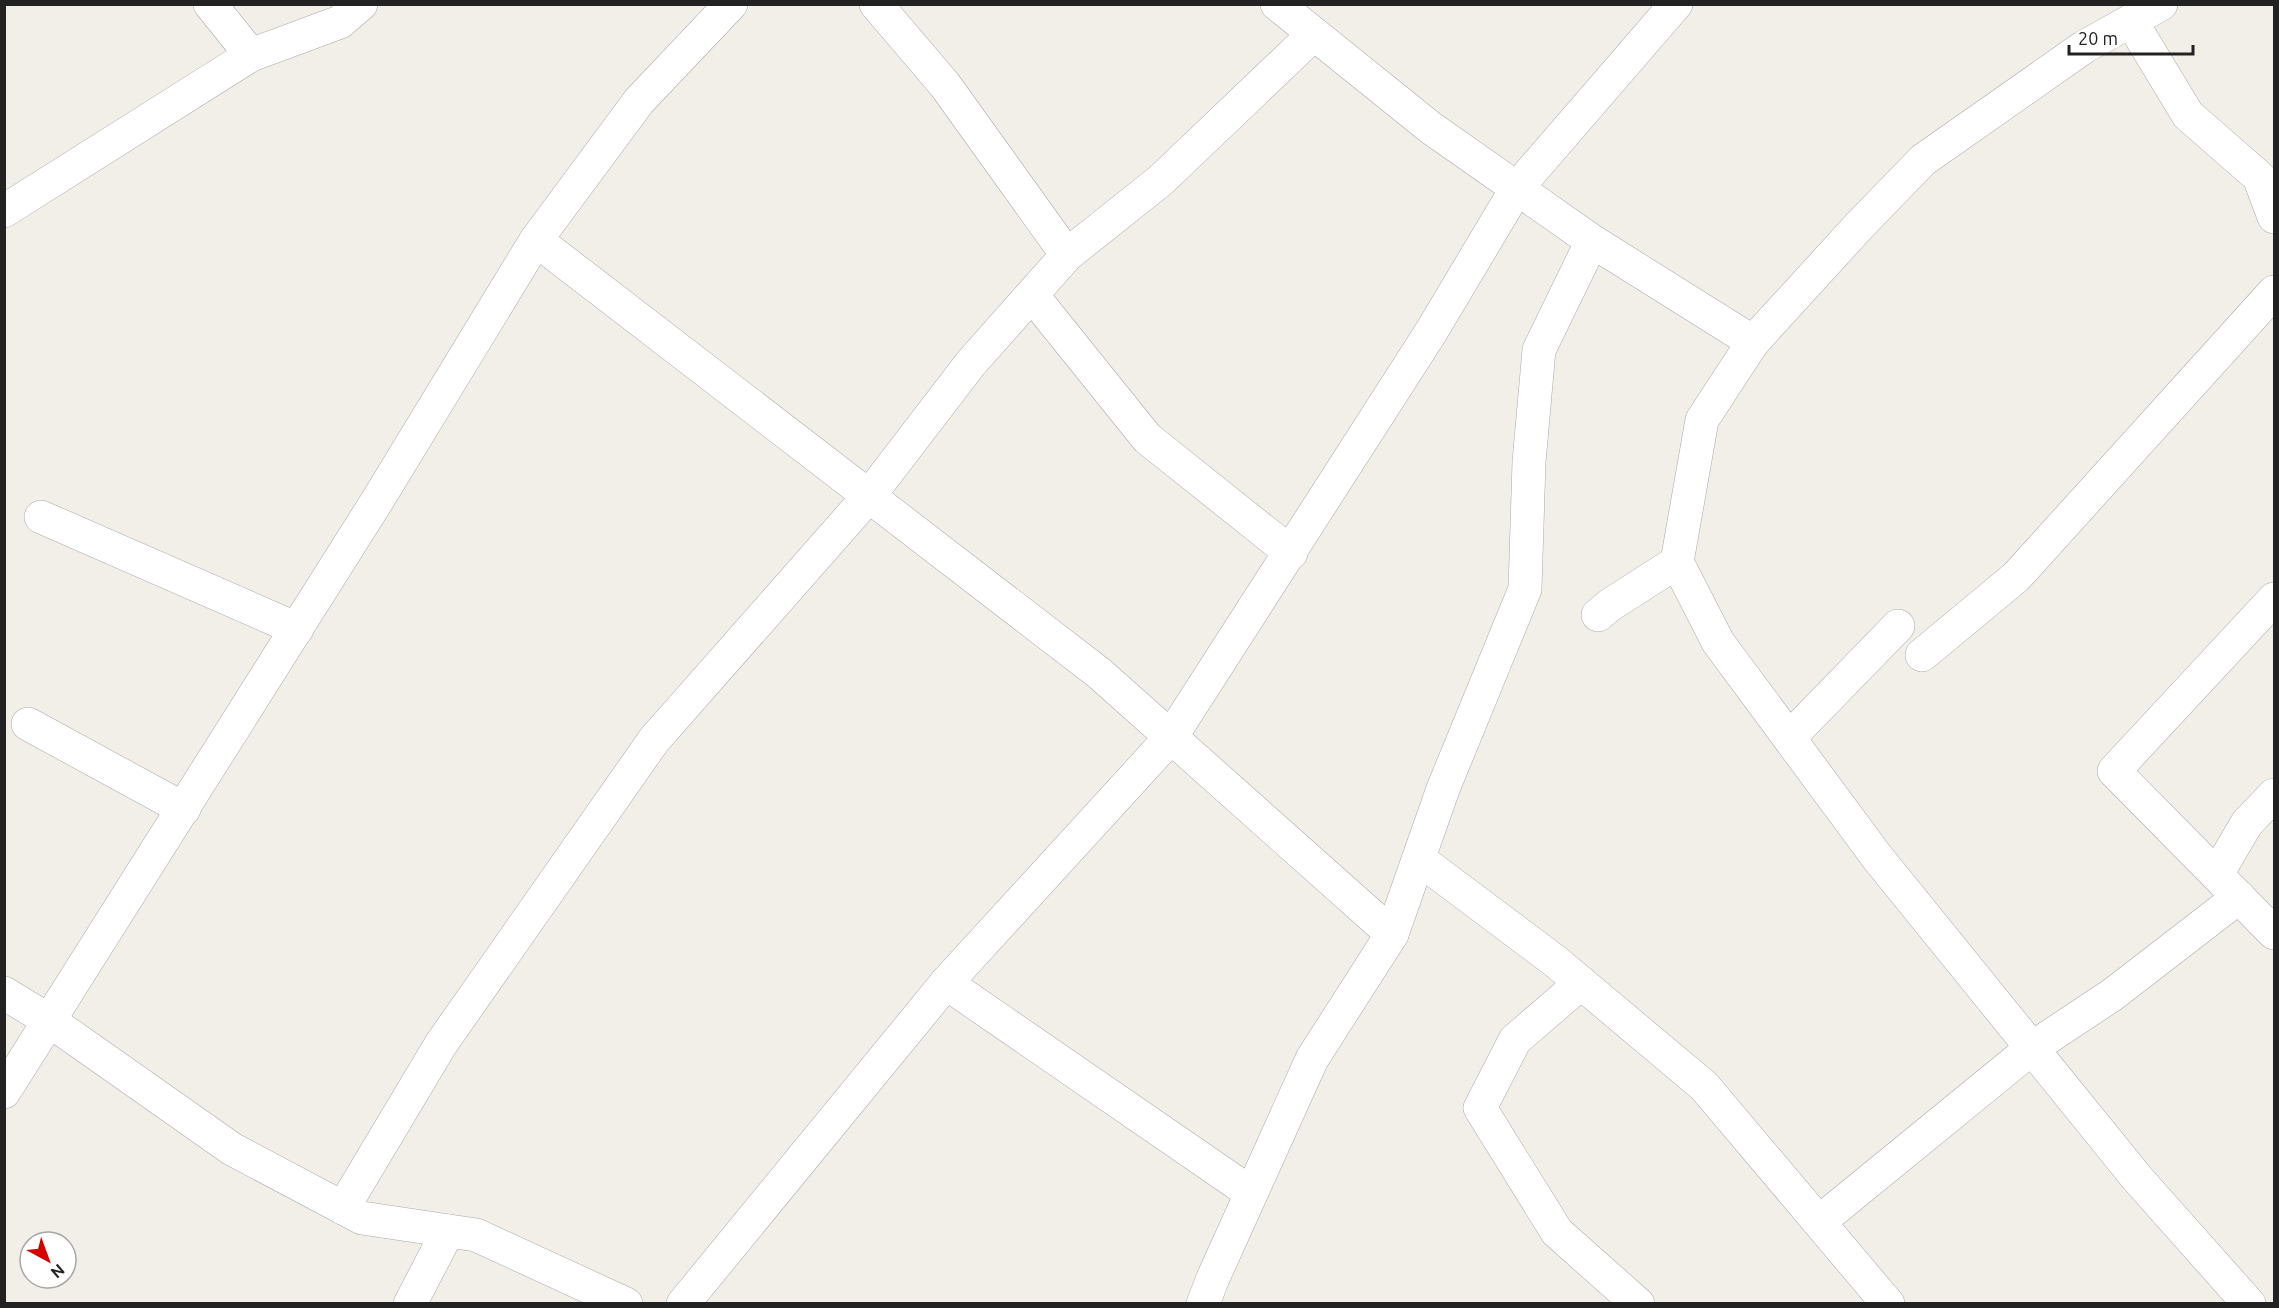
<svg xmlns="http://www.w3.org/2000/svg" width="2279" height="1308" font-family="Ubuntu,sans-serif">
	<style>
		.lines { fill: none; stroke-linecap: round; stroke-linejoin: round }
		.minor-casing { stroke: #a9a9a9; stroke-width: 34 }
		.minor { stroke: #fff; stroke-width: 33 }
	</style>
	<rect width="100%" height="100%" fill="#f2efe9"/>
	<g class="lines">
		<!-- minor casing -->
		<g class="minor-casing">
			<g id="minor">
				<path d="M210 4 251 55"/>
				<path d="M876 4 945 85 1067 255"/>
				<path d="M1277 4 1431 128 1592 241 1753 342"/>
				<path d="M2161 4 2084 47 1923 160 1859 226 1753 342 1702 420 1677 562 1718 642 1877 857 2137 1178 2249 1304"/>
				<path d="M2131 21 2188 115 2259 177 2274 217"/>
				<path d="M4 211 251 55 340 22 361 4"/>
				<path d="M536 240 1099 673 1392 934"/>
				<path d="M1032 295 1147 438 1291 553"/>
				<path d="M41 517 297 629"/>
				<path d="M2274 599 2114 771 2274 933"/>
				<path d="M1598 615 1610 605 1677 562"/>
				<path d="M1922 655 2016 577 2274 292"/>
				<path d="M28 724 184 809"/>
				<path d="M1789 738 1898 626"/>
				<path d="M1419 859 1555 961 1704 1086 1888 1304"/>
				<path d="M2217 874 2247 823 2274 795"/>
				<path d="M946 983 1171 737 1431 332 1517 188 1676 4"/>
				<path d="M1581 983 1515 1040 1480 1108 1557 1232 1638 1304"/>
				<path d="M4 993 50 1021 232 1149 362 1218 476 1235 626 1304"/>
				<path d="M4 1092 377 501 536 240 639 101 731 4"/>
				<path d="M343 1208 441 1044 654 740 869 496 971 363 1067 255 1161 180 1314 34"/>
				<path d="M1819 1222 2032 1048 2112 995 2239 897"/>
				<path d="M410 1304 448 1231"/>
				<path d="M683 1304 946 983 1251 1193"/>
				<path d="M1203 1304 1213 1278 1312 1059 1392 934 1443 789 1525 589 1529 462 1539 350 1592 241"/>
			</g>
		</g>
		<!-- minor -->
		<use href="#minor" class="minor"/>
	</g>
	<!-- border -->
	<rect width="2279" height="1308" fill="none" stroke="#222222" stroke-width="12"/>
	<!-- north arrow -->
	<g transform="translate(48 1260) rotate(139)"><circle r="28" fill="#ffffff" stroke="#a7a7a7" stroke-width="1.5"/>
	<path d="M0-4.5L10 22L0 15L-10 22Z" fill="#d40000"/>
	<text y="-9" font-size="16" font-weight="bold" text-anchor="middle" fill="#222222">N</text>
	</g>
	<!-- scale -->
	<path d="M2069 45v9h124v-9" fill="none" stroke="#222222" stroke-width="3"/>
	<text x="2078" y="45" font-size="18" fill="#222222" stroke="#ffffff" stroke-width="4.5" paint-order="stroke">20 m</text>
</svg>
